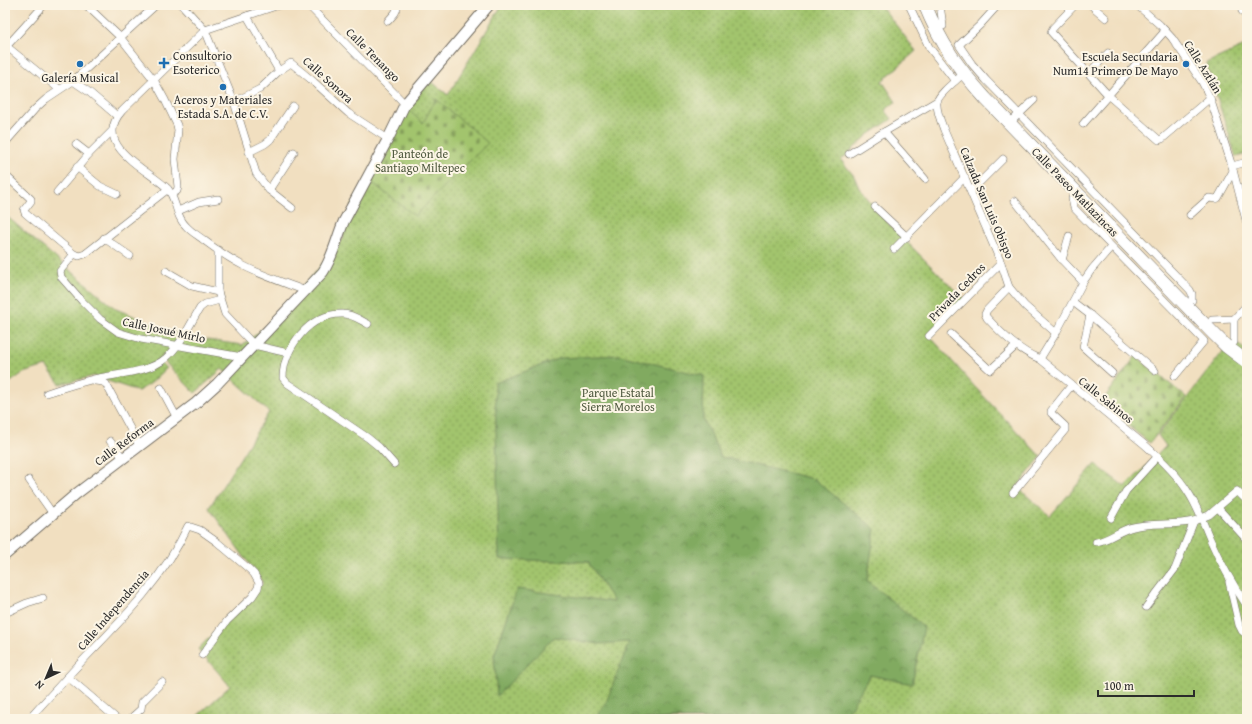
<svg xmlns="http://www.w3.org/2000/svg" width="1252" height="724" font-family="'Gentium Book Plus',serif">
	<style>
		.grass { fill: url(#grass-dots); stroke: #66784c }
		.forest { fill: url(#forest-crowns); stroke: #566a46 }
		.cemetery { fill: url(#cemetery-stones); stroke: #66784c }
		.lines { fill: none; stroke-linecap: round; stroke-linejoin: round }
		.street-casing { stroke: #706a5f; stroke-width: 8 }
		.secondary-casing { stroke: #706a5f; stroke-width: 12 }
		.highway-casing { stroke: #706a5f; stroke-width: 14 }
		.street { stroke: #fff; stroke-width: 7 }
		.secondary { stroke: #fff; stroke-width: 10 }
		.highway { stroke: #fff; stroke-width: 13 }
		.poi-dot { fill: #1f6fb2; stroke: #fcf5e5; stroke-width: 1.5 }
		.labels { text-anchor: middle; stroke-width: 4; stroke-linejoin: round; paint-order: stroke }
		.street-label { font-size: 12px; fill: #2b2b2b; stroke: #fcf5e5 }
		.poi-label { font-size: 12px; fill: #2b2b2b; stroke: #fcf5e5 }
		.park-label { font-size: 12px; fill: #4f593f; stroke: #fcf5e5 }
	</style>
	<defs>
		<pattern id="grass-dots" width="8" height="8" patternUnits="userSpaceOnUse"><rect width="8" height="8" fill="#a2c46d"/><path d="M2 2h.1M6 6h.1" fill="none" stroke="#849f5a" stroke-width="1.8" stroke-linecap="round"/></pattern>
		<pattern id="forest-crowns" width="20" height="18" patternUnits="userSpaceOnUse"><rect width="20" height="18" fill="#81aa60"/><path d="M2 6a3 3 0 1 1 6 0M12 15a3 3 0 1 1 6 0" fill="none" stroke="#6a8b4f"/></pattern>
		<pattern id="cemetery-stones" width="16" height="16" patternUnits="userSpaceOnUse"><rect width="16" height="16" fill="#a2c46d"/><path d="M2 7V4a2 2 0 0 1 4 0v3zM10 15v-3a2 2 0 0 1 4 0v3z" fill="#849f5a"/></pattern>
	</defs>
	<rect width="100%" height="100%" fill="#fcf5e5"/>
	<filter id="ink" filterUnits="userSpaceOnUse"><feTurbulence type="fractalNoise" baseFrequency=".025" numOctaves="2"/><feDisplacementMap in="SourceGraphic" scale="8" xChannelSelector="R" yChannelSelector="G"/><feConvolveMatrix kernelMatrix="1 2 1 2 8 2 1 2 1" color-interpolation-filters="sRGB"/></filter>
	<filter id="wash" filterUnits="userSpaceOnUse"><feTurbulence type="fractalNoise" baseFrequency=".012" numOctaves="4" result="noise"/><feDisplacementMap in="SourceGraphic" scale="16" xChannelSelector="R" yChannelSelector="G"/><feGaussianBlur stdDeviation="0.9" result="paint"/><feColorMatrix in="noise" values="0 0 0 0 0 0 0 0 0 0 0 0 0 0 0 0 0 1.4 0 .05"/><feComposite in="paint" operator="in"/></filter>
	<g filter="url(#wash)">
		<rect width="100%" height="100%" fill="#f1dfc0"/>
		<!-- grass -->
		<g class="grass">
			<path d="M502 5H885L882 7 916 51 882 81 896 102 885 110 892 119 868 135 841 160 854 176 859 188 889 224 965 300 929 335 974 386 1041 457 1017 487 1050 516 1095 464 1125 487 1166 446 1158 435 1232 340 1247 351V719H194L230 686 198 649 263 583 209 508 269 412 222 369 195 393 162 359 157 361 167 368 150 384 138 391 99 378 94 376 60 384 46 366 23 373 5 386V215L116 309 186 337 242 345 267 326 314 274 344 238 341 226 399 121 428 79 448 95Z"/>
			<path d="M1247 45V154L1236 157 1206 63Z"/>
		</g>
		<!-- forest -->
		<path class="forest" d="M619 355 704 376 703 419 721 457 814 479 875 529 867 581 924 627 912 684 870 675 844 719H682L681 717 660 719H596L606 703 629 642 599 644 554 637 497 696 494 656 517 589 614 602 588 562 499 559 495 383 560 358Z"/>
		<!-- cemetery -->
		<g class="cemetery">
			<path d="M436 99 488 143 415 216 370 181 406 108 423 123Z"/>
			<path d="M1136 356 1186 397 1150 443 1100 404Z"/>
		</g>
	</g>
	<g filter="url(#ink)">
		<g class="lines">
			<!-- street casing -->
			<g class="street-casing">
				<g id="street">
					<path d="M86 5 120 37 154 80 165 100 177 125 178 130 175 159 178 187 177 191 172 194"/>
					<path d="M182 5 205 30 234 102 256 173 269 190 292 208"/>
					<path d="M279 5 205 30 122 111C91 145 147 169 167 188 177 199 175 216 186 226 191 232 199 236 205 241 217 250 230 259 244 266 263 276 285 283 306 291"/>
					<path d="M308 5 405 104"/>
					<path d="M909 5 929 47 955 81"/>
					<path d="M940 5 943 26"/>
					<path d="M998 5 980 25 959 45 972 64 986 80 1190 290 1192 294V300"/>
					<path d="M1075 5 1053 28 1051 32 1109 96 1159 140 1162 139 1210 98"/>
					<path d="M1091 5 1106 18"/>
					<path d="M1137 5 1160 25 1172 38 1202 82 1210 98 1232 166 1247 224"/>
					<path d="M1247 7 1242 11 1247 17"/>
					<path d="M247 16 279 71"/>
					<path d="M388 21 395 13 397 9 395 5"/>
					<path d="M5 45 59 89"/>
					<path d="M5 48 44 5"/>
					<path d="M1089 73 1108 53"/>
					<path d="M963 74C957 80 939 93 937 102 936 110 941 122 944 130L1001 263 1009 287 1025 306 1056 333"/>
					<path d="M73 81 89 92 117 116"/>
					<path d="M234 102 260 89 279 71 291 63 314 82 348 113 388 139"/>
					<path d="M1015 118 1034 100"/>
					<path d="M1083 124 1165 31"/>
					<path d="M884 132 925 179"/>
					<path d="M5 143 35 109 46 99 73 81 156 5"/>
					<path d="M76 144 89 154"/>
					<path d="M249 152 265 144 270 140 293 106"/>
					<path d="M849 154 884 132 937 101"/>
					<path d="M1232 166 1247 162"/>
					<path d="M77 167 100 186 117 194"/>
					<path d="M5 175 31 199V201L24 210 25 213 74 254"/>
					<path d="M168 189 85 254 79 256 74 254 60 271 61 277 82 301 100 319 118 332 141 339 242 357"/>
					<path d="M269 190 294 152"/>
					<path d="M971 191 1003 159"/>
					<path d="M1074 191 1072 199 1074 208 1204 341 1175 376"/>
					<path d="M57 192 89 154 112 131"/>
					<path d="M1015 201 1062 260 1083 282"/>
					<path d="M875 207 907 237"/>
					<path d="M178 211 199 202 218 199"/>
					<path d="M1190 215 1209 198 1216 199 1218 198 1233 171"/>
					<path d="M104 238 130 256"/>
					<path d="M894 249 965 177"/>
					<path d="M218 250V292L225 314 254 345 288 353"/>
					<path d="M1062 260 1069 236"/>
					<path d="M166 271 192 286 218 292"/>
					<path d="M1009 287 987 310 985 314 987 318C1002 334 1019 351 1040 359L1145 445C1161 459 1177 474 1188 492 1198 507 1203 523 1210 539 1220 562 1233 585 1247 606"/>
					<path d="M1073 302 1090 315 1155 371"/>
					<path d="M1090 315 1083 347 1112 373"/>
					<path d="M1234 319V342"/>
					<path d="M1212 320 1234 319 1247 305"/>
					<path d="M368 324C360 320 352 314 343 314 310 313 283 348 283 378L287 383 368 438 379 447 394 464"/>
					<path d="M951 334 990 370 1016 346"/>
					<path d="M929 336 1001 263"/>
					<path d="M1040 359 1056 333 1083 282 1092 269 1111 247"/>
					<path d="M95 381 103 382 106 384 139 445"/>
					<path d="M161 388 177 418"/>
					<path d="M47 393C62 388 78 383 94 379 115 374 149 373 166 358 181 345 190 324 200 308L205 304 220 300"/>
					<path d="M110 441 123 458"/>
					<path d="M29 480 53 514"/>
					<path d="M1013 493 1065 430V426L1051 413V411L1071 386"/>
					<path d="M1218 508 1247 540"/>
					<path d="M1111 518 1126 491 1158 456"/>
					<path d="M1096 542C1110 540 1119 530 1133 527 1153 522 1174 526 1194 521"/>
					<path d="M1229 582 1239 625 1242 631 1247 635"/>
					<path d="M1146 607 1175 569 1194 521 1209 515 1237 491 1247 501"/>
					<path d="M5 613 27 603 43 598"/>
					<path d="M68 677 117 719"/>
					<path d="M29 719C48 698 67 677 87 656 125 617 165 576 188 526L200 530 217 542 249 569 254 574 259 583 258 588 252 597 227 621 202 655"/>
					<path d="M130 719 141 709 142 702 162 682"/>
				</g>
			</g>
			<!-- secondary casing -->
			<g class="secondary-casing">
				<path id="secondary" d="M5 555 76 494 196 403 217 384 323 272C333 257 337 237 344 221L388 139 405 104 489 5"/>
			</g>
			<!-- highway casing -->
			<g class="highway-casing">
				<path id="highway" d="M925 5C941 44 958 68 986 99L1212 332 1226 346 1247 362"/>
			</g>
			<!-- street -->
			<use href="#street" class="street"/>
			<!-- secondary -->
			<use href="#secondary" class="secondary"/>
			<!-- highway -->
			<use href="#highway" class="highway"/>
		</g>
	</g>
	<!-- markers -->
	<g class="poi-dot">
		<path d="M162 57h4v4h4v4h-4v4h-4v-4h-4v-4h4z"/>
		<circle cx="80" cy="64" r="4"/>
		<circle cx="1186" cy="64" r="4"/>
		<circle cx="223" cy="87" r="4"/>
	</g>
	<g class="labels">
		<!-- street labels -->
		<g class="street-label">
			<text transform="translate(373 55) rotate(45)" y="4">Calle Tenango</text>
			<text transform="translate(1203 67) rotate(58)" y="4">Calle Aztlán</text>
			<text transform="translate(328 80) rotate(42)" y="4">Calle Sonora</text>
			<text transform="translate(1075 192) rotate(46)" y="4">Calle Paseo Matlazincas</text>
			<text transform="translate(987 203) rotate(67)" y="4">Calzada San Luis Obispo</text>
			<text transform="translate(957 292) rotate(-46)" y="4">Privada Cedros</text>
			<text transform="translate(164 330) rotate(12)" y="4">Calle Josué Mirlo</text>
			<text transform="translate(1106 400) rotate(39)" y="4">Calle Sabinos</text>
			<text transform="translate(124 442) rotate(-37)" y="4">Calle Reforma</text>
			<text transform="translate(113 610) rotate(-49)" y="4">Calle Independencia</text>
		</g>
		<!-- poi labels -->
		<g class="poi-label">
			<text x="173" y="60" text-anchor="start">Consultorio<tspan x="173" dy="14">Esoterico</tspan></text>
			<text x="1178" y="61" text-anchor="end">Escuela Secundaria<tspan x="1178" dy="14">Num14 Primero De Mayo</tspan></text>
			<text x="80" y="82">Galería Musical</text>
			<text x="223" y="104">Aceros y Materiales<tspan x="223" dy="14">Estada S.A. de C.V.</tspan></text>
		</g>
		<!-- park labels -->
		<g class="park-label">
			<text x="420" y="158">Panteón de<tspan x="420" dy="14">Santiago Miltepec</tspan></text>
			<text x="618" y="397">Parque Estatal<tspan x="618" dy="14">Sierra Morelos</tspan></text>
		</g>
	</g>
	<!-- margin -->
	<rect width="1252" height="724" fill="none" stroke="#fcf5e5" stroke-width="20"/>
	<!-- north arrow -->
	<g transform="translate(46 678) rotate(224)" stroke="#fcf5e5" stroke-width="3" paint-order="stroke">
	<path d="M0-3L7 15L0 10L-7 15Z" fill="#2b2b2b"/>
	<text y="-6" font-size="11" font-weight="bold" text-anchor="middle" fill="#2b2b2b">N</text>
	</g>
	<!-- scale -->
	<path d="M1098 690v6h96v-6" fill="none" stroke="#2b2b2b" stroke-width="2"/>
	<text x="1104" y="690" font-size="12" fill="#2b2b2b" stroke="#fcf5e5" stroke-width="3" paint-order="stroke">100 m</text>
</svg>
